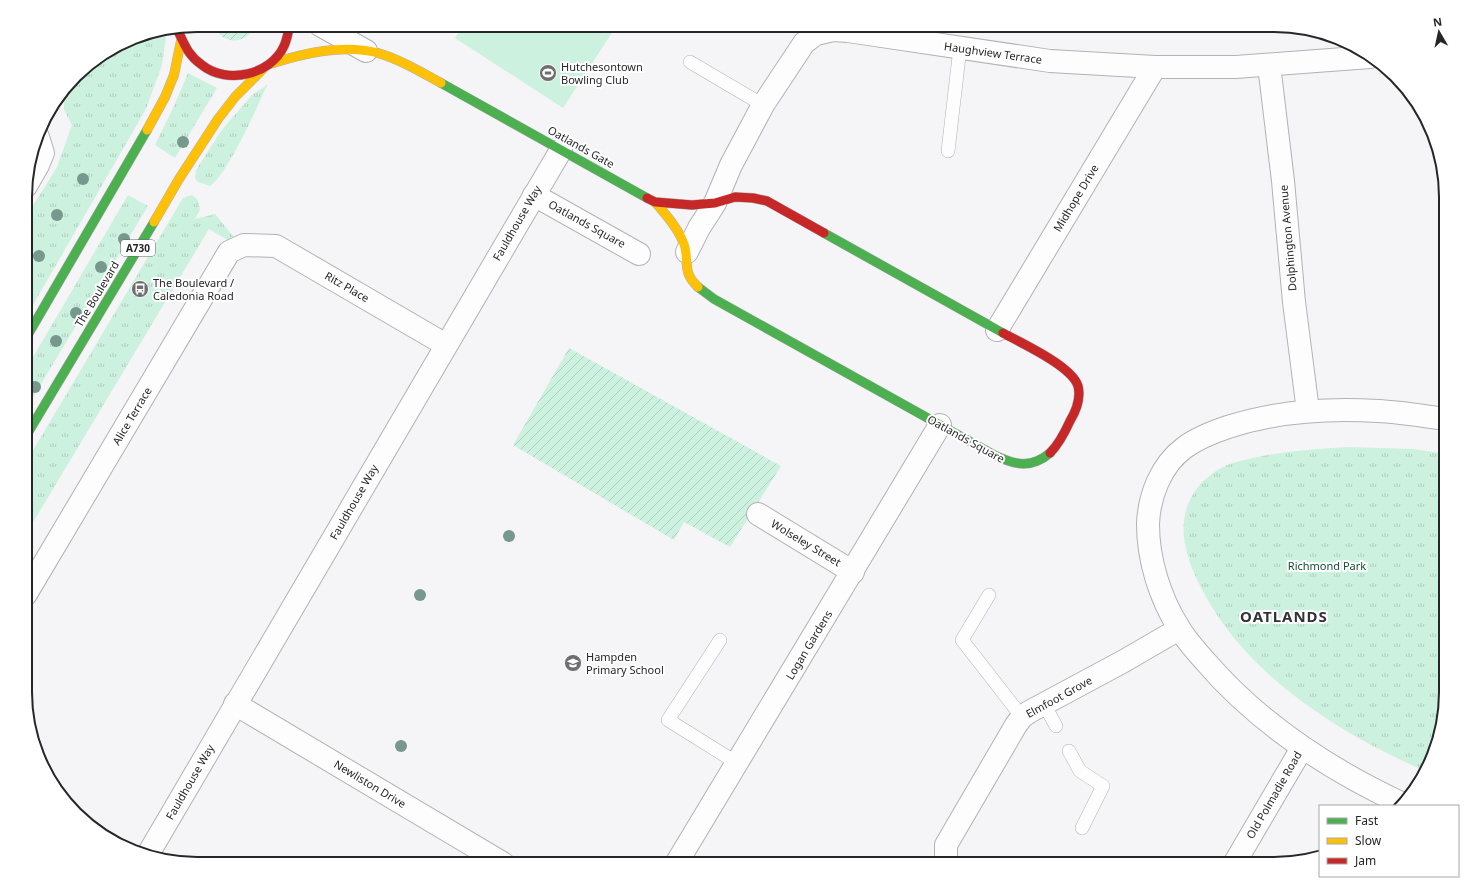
<svg xmlns="http://www.w3.org/2000/svg" width="1471" height="889" font-family="'Noto Sans',sans-serif">
	<style>
		.grass { fill: url(#grass-tufts) }
		.garden { fill: url(#garden-furrows) }
		.pitch { fill: #cdf1df }
		.lines { fill: none; stroke-linecap: round; stroke-linejoin: round }
		.lane-casing { stroke: #b2b1b4; stroke-width: 14 }
		.street-casing { stroke: #b2b1b4; stroke-width: 24 }
		.fast-casing { stroke: #b2b1b4; stroke-width: 10 }
		.slow-casing { stroke: #b2b1b4; stroke-width: 10 }
		.jam-casing { stroke: #b2b1b4; stroke-width: 10 }
		.lane { stroke: #fefdfe; stroke-width: 13 }
		.street { stroke: #fefdfe; stroke-width: 22 }
		.fast { stroke: #4caf50; stroke-width: 9 }
		.slow { stroke: #ffc107; stroke-width: 9 }
		.jam { stroke: #c62828; stroke-width: 9 }
		.tree { fill: #77988c }
		.labels { text-anchor: middle; stroke-width: 4; stroke-linejoin: round; paint-order: stroke }
		.shield { fill: #fff; stroke: #676768; stroke-width: 1 }
		.shield-label { font-size: 10px; font-weight: bold; fill: #262628 }
		.street-label { font-size: 11px; fill: #262628; stroke: #fff }
		.poi-label { font-size: 11px; fill: #262628; stroke: #fff; text-anchor: start }
		.park-label { font-size: 11px; fill: #104d34; stroke: #fff }
		.district-label { font-size: 15px; font-weight: bold; letter-spacing: 1px; fill: #333336; stroke: #fff }
		.rim { fill: none; stroke: #262628; stroke-width: 2 }
	</style>
	<defs>
		<pattern id="grass-tufts" width="24" height="20" patternUnits="userSpaceOnUse"><rect width="24" height="20" fill="#cdf1df"/><path d="M3 7l-1-3M5 7V3M7 7l1-3M15 17l-1-3M17 17v-4M19 17l1-3" fill="none" stroke="#b0cebf"/></pattern>
		<pattern id="garden-furrows" width="10" height="10" patternUnits="userSpaceOnUse"><rect width="10" height="10" fill="#cdf1df"/><path d="M-1 1l2-2M0 10L10 0M9 11l2-2" fill="none" stroke="#b0cebf"/></pattern>
	</defs>
	<rect width="100%" height="100%" fill="#f5f4f7"/>
	<!-- grass -->
	<g class="grass">
		<path d="M165 31 166 37 162 65 146 109 26 317V217L57 167 72 125 64 110V99L68 88 83 68 131 38Z"/>
		<path d="M188 73 217 88 175 158 155 145 174 106Z"/>
		<path d="M267 85C258 106 227 175 210 186L198 182 195 178 196 170 221 131 252 95Z"/>
		<path d="M128 195 148 206 26 409V369Z"/>
		<path d="M192 195 198 200 200 210 195 219 215 214 233 236 229 241 209 229 26 534V462L183 198Z"/>
		<path d="M1348 447 1413 449 1446 454V703L1425 771C1341 734 1250 678 1205 595 1195 577 1187 559 1184 538 1181 506 1195 482 1223 467 1231 463 1240 461 1249 459 1282 451 1315 449 1348 447Z"/>
	</g>
	<!-- garden -->
	<g class="garden">
		<path d="M214 25H256C247 44 223 47 214 25Z"/>
		<path d="M569 348 781 466 730 547 684 522 674 540 513 445Z"/>
	</g>
	<!-- pitch -->
	<path class="pitch" d="M464 25H617L563 108 455 38Z"/>
	<g class="lines">
		<!-- lane casing -->
		<g class="lane-casing">
			<g id="lane">
				<path d="M690 62 763 105"/>
				<path d="M948 151 960 48"/>
				<path d="M989 595 962 640 1022 717"/>
				<path d="M720 640 668 720 737 763"/>
				<path d="M1044 704 1056 726"/>
				<path d="M1069 751 1080 771 1103 786 1082 828"/>
			</g>
		</g>
		<!-- street casing -->
		<g class="street-casing">
			<g id="street">
				<path d="M320 25 366 51"/>
				<path d="M1269 65 1283 181 1294 302 1308 411"/>
				<path d="M26 186 38 165 43 153 38 137"/>
				<path d="M534 195 639 254"/>
				<path d="M687 252 699 228 715 203 731 165 763 105 804 43 816 34 833 30 848 31 1050 61 1155 67H1236L1370 57"/>
				<path d="M997 330 1155 67"/>
				<path d="M758 514 853 572"/>
				<path d="M26 594 229 252 244 245 276 246 446 345"/>
				<path d="M235 704 504 864"/>
				<path d="M1403 804C1328 769 1259 724 1205 661 1196 651 1186 640 1179 628 1160 598 1148 560 1148 524 1149 496 1161 465 1184 448 1197 438 1213 432 1228 427 1277 411 1327 408 1378 411 1400 412 1423 416 1446 419"/>
				<path d="M147 856 561 150"/>
				<path d="M676 864 940 425"/>
				<path d="M946 864V845L1016 725 1022 717 1029 712 1124 661 1179 629"/>
				<path d="M1234 864 1302 748"/>
			</g>
		</g>
		<!-- fast casing -->
		<g class="fast-casing">
			<g id="fast">
				<path d="M441 83 647 198"/>
				<path d="M824 233 1003 333"/>
				<path d="M698 287 714 299 994 455C1015 465 1031 469 1050 453"/>
				<path d="M26 338 147 130"/>
				<path d="M26 436 154 222"/>
			</g>
		</g>
		<!-- slow casing -->
		<g class="slow-casing">
			<g id="slow">
				<path d="M270 64C304 53 343 44 378 53 401 60 421 72 441 83"/>
				<path d="M147 130 165 97 174 75 181 41"/>
				<path d="M655 202C666 215 678 228 684 244 690 262 681 271 698 287"/>
				<path d="M154 222 179 179 218 119 235 97 263 69"/>
			</g>
		</g>
		<!-- jam casing -->
		<g class="jam-casing">
			<g id="jam">
				<path d="M179 33C185 46 189 56 202 65 227 85 271 75 284 46 287 40 288 32 290 25"/>
				<path d="M647 198 655 202 692 205 715 203 735 197 753 198 767 201 824 233"/>
				<path d="M1003 333C1021 343 1072 366 1078 386 1081 398 1076 411 1070 421 1065 432 1058 445 1050 453"/>
			</g>
		</g>
		<!-- lane -->
		<use href="#lane" class="lane"/>
		<!-- street -->
		<use href="#street" class="street"/>
		<!-- fast -->
		<use href="#fast" class="fast"/>
		<!-- slow -->
		<use href="#slow" class="slow"/>
		<!-- jam -->
		<use href="#jam" class="jam"/>
	</g>
	<!-- trees -->
	<g class="tree">
		<circle cx="183" cy="142" r="6"/>
		<circle cx="83" cy="179" r="6"/>
		<circle cx="57" cy="215" r="6"/>
		<circle cx="124" cy="239" r="6"/>
		<circle cx="39" cy="256" r="6"/>
		<circle cx="101" cy="267" r="6"/>
		<circle cx="76" cy="313" r="6"/>
		<circle cx="56" cy="341" r="6"/>
		<circle cx="35" cy="387" r="6"/>
		<circle cx="509" cy="536" r="6"/>
		<circle cx="420" cy="595" r="6"/>
		<circle cx="401" cy="746" r="6"/>
	</g>
	<!-- icons -->
	<defs>
		<g id="stadium-disc" transform="scale(0.9)"><circle r="9.5" fill="#6e6e70" stroke="#fff"/><path d="M0-5a6.5 5 0 1 0 0 10a6.5 5 0 1 0 0-10ZM-3.5-1.8h7v3.6h-7Z" fill="#fff"/></g>
		<g id="bus-disc" transform="scale(0.9)"><circle r="9.5" fill="#6e6e70" stroke="#fff"/><path d="M-5-6H5V4H4V6H2V4H-2V6H-4V4H-5ZM-3.5-4V0h7V-4ZM-3.5 1.2v1.5H-2V1.2ZM2 1.2v1.5H3.5V1.2Z" fill="#fff"/></g>
		<g id="school-disc" transform="scale(0.9)"><circle r="9.5" fill="#6e6e70" stroke="#fff"/><path d="M0-5L7-2L0 1L-7-2ZM-4 1L0 2.5L4 1V4Q0 6-4 4Z" fill="#fff"/></g>
	</defs>
	<g fill-rule="evenodd">
		<use href="#stadium-disc" x="548" y="73"/>
		<use href="#bus-disc" x="140" y="289"/>
		<use href="#school-disc" x="573" y="663"/>
	</g>
	<g class="labels">
		<!-- shield labels -->
		<rect class="shield" x="121" y="240" width="34" height="16" rx="3"/>
		<g class="shield-label">
			<text x="138" y="252">A730</text>
		</g>
		<!-- street labels -->
		<g class="street-label">
			<text transform="translate(993 53) rotate(8)" y="4">Haughview Terrace</text>
			<text transform="translate(581 147) rotate(29)" y="4">Oatlands Gate</text>
			<text transform="translate(1076 198) rotate(-59)" y="4">Midhope Drive</text>
			<text transform="translate(517 223) rotate(-60)" y="4">Fauldhouse Way</text>
			<text transform="translate(587 224) rotate(29)" y="4">Oatlands Square</text>
			<text transform="translate(1288 238) rotate(-95)" y="4">Dolphington Avenue</text>
			<text transform="translate(347 287) rotate(30)" y="4">Ritz Place</text>
			<text transform="translate(97 294) rotate(-59)" y="4">The Boulevard</text>
			<text transform="translate(132 416) rotate(-59)" y="4">Alice Terrace</text>
			<text transform="translate(966 439) rotate(29)" y="4">Oatlands Square</text>
			<text transform="translate(354 502) rotate(-60)" y="4">Fauldhouse Way</text>
			<text transform="translate(806 543) rotate(31)" y="4">Wolseley Street</text>
			<text transform="translate(809 645) rotate(-59)" y="4">Logan Gardens</text>
			<text transform="translate(1059 697) rotate(-29)" y="4">Elmfoot Grove</text>
			<text transform="translate(190 782) rotate(-60)" y="4">Fauldhouse Way</text>
			<text transform="translate(370 784) rotate(31)" y="4">Newliston Drive</text>
			<text transform="translate(1274 795) rotate(-60)" y="4">Old Polmadie Road</text>
		</g>
		<!-- poi labels -->
		<g class="poi-label">
			<text x="561" y="71">Hutchesontown<tspan x="561" dy="13">Bowling Club</tspan></text>
			<text x="153" y="287">The Boulevard /<tspan x="153" dy="13">Caledonia Road</tspan></text>
			<text x="586" y="661">Hampden<tspan x="586" dy="13">Primary School</tspan></text>
		</g>
		<!-- park labels -->
		<g class="park-label">
			<text x="1327" y="570">Richmond Park</text>
		</g>
		<!-- district labels -->
		<g class="district-label">
			<text x="1284" y="622">OATLANDS</text>
		</g>
	</g>
	<!-- crop -->
	<path d="M0 0H1471V889H0ZM197 32H1274A165 165 0 0 1 1439 197V692A165 165 0 0 1 1274 857H197A165 165 0 0 1 32 692V197A165 165 0 0 1 197 32Z" fill="#fff" fill-rule="evenodd"/>
	<path class="rim" d="M197 32H1274A165 165 0 0 1 1439 197V692A165 165 0 0 1 1274 857H197A165 165 0 0 1 32 692V197A165 165 0 0 1 197 32Z"/>
	<!-- legend -->
	<rect x="1319" y="805" width="140" height="72" fill="#ffffff" stroke="#a8a8a9"/>
	<rect x="1327" y="818" width="20" height="6" fill="#4caf50" stroke="#a8a8a9"/>
	<text x="1355" y="825" font-size="12" fill="#262628">Fast</text>
	<rect x="1327" y="838" width="20" height="6" fill="#ffc107" stroke="#a8a8a9"/>
	<text x="1355" y="845" font-size="12" fill="#262628">Slow</text>
	<rect x="1327" y="858" width="20" height="6" fill="#c62828" stroke="#a8a8a9"/>
	<text x="1355" y="865" font-size="12" fill="#262628">Jam</text>
	<!-- north arrow -->
	<g transform="translate(1439 32) rotate(351)" stroke="#ffffff" stroke-width="3" paint-order="stroke">
	<path d="M0-3L7 15L0 10L-7 15Z" fill="#262628"/>
	<text y="-6" font-size="11" font-weight="bold" text-anchor="middle" fill="#262628">N</text>
	</g>
</svg>
